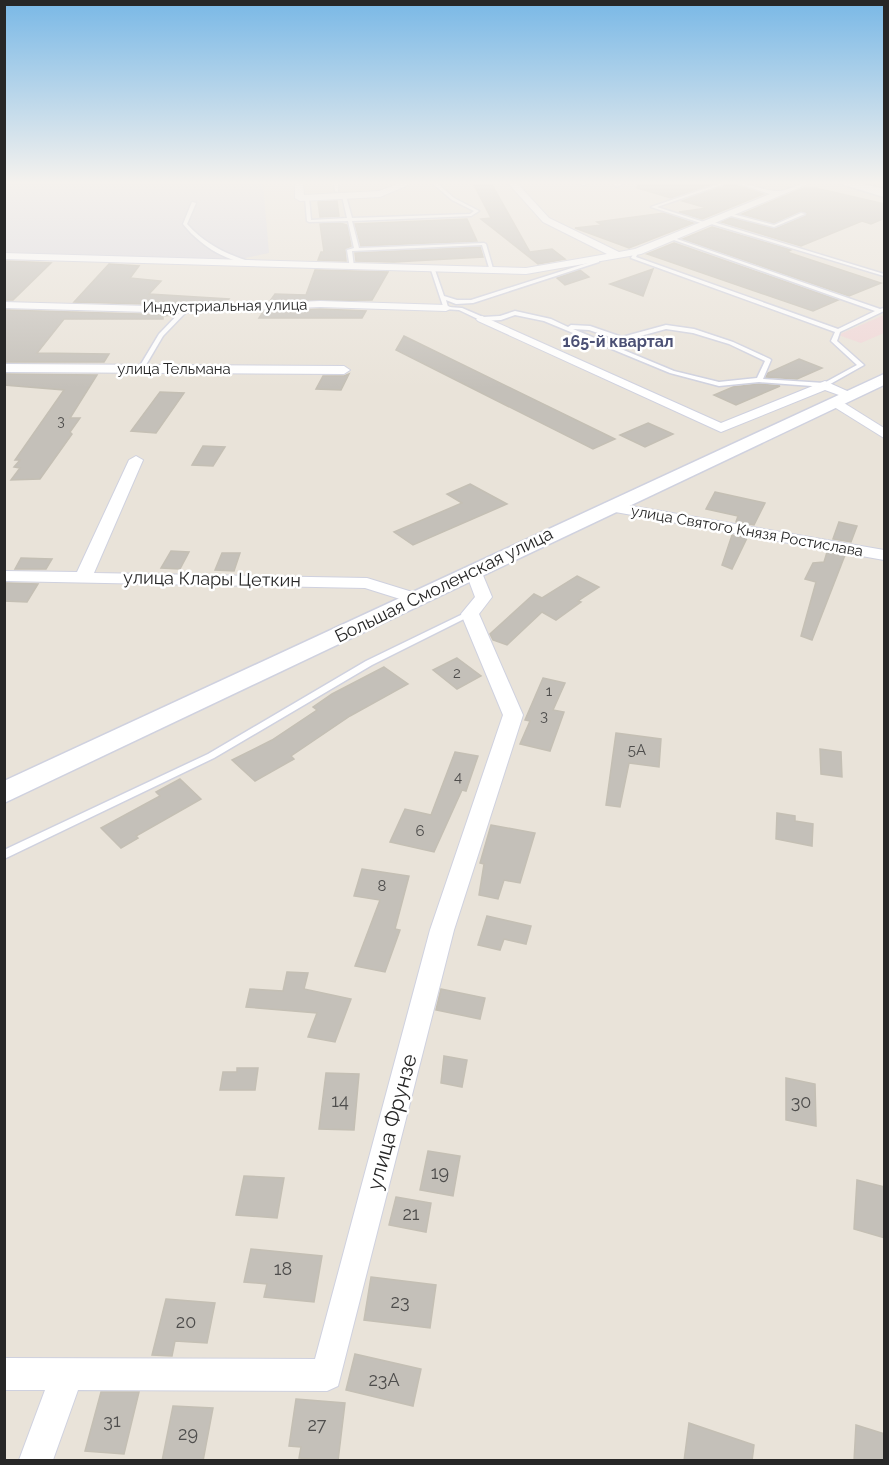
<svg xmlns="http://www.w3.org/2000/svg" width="889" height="1465" font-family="Raleway,sans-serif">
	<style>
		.industrial { fill: #dcdae1 }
		.medical { fill: #f0d7d7 }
		.building { fill: #c4c0b9; stroke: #c4bfb4; stroke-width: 1.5 }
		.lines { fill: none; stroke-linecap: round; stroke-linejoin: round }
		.lane-casing { stroke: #cfd1df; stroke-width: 3 }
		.street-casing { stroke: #cfd1df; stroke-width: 2 }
		.secondary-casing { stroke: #cfd1df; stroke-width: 3 }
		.lane { fill: #fff; fill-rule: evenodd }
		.street { fill: #fff; fill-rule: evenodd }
		.secondary { fill: #fff; fill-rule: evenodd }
		.labels { text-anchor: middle; stroke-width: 5; stroke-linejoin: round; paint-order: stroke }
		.far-number-label { font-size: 14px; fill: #4e4d4c }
		.far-street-label { font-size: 15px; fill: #272727; stroke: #fff }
		.number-label { font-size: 15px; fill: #4e4d4c }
		.far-neighbourhood-label { font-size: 16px; font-weight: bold; fill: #4b5074; stroke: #fff }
		.street-label { font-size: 18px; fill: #272727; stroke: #fff }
		.near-number-label { font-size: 18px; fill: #4e4d4c }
		.near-street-label { font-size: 21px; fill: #272727; stroke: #fff }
	</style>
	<rect width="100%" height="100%" fill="#e9e3d9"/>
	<!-- industrial -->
	<path class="industrial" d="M5 183H263L269 253 226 262 5 252Z"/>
	<!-- medical -->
	<path class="medical" d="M884 315V333L861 343 838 335Z"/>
	<!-- building -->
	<g class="building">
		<path d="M473 183H491L530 252 552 249 565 259 538 264 481 219 491 218Z"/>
		<path d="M638 183H714L671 198 637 188Z"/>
		<path d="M729 183 763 194 702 219 679 212 707 208 682 201Z"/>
		<path d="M804 188H816L885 204V218L871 224 862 221 801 246 722 222 731 218 775 229 806 216 807 213 800 211 774 223 742 214Z"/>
		<path d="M337 201 339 216 320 217 318 202Z"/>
		<path d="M664 213 693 223 629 248 575 228 602 225 597 222Z"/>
		<path d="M467 219 477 241 361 246 355 224Z"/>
		<path d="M340 223 347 225 351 246 345 249 346 261 318 260 321 252H324L320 224Z"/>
		<path d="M712 227 791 250 787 252 881 283 849 296 683 239Z"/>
		<path d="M674 243 838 300 813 311 647 254Z"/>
		<path d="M480 247 483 257 394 262 356 261 355 253Z"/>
		<path d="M4 261 51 263 13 300H4Z"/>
		<path d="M109 264 139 266 130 278 161 281 149 294 229 299 226 303 185 305 74 302Z"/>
		<path d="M653 269 643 296 610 284Z"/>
		<path d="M315 270 388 272 372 300 270 301 275 294 306 295Z"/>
		<path d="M580 270 589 277 565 285 557 278Z"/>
		<path d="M320 309 366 311 362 318H259L263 312Z"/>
		<path d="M4 310 174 315 163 316V319H64L37 353 109 354 104 362H4Z"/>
		<path d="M404 336 615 439 593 449 396 350Z"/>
		<path d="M799 359 822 368 797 379 766 377 768 373Z"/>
		<path d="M4 374 97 375 70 418H80L70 432 72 434 40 479 11 480 20 468 14 467 20 460H15L64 390 4 385Z"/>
		<path d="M349 374 341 390 316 389 323 376H344Z"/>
		<path d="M759 384 780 386 736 405 714 395 733 387Z"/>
		<path d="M160 392 184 393 156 433 131 431Z"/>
		<path d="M648 423 673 434 645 447 620 435Z"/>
		<path d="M203 446 225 447 213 466 192 465Z"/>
		<path d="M470 484 507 504 413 545 394 532 462 503 447 494Z"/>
		<path d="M715 492 765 503 754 525 736 522 738 516 706 509Z"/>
		<path d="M839 522 857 526 851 542 833 539Z"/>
		<path d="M732 535 747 538 732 569 722 565Z"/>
		<path d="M171 551 189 552 180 569 161 568Z"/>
		<path d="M827 552 845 555 812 640 801 636 816 582 805 579 813 563 824 562Z"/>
		<path d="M222 553H240L234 571 215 570Z"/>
		<path d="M21 558 52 559 46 569H15Z"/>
		<path d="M577 576 599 587 578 601 581 602 556 620 542 612 507 645 493 640 490 634 534 594 542 598Z"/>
		<path d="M6 583 38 584 27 602 4 601Z"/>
		<path d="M457 658 481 676 457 689 433 670Z"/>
		<path d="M384 667 408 684 350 716 291 756 294 759 255 781 232 760 272 740 317 710 313 707 332 694Z"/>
		<path d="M543 678 565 683 553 710 564 712 550 751 520 744 530 721 525 720Z"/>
		<path d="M616 733 661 739 659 767 629 763 620 807 606 805Z"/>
		<path d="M820 749 841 752 842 777 821 774Z"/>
		<path d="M455 752 478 756 466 791 462 790 434 852 390 842 405 809 431 815Z"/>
		<path d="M180 779 201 799 136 836 138 838 121 848 101 828 160 796 156 792Z"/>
		<path d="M777 813 795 816V821L813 824 812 846 776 839Z"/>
		<path d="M491 825 535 833 520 883 504 880 498 899 479 895 484 864 480 863Z"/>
		<path d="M362 869 409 876 395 929 400 930 385 972 355 966 380 900 354 896Z"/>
		<path d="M487 916 531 926 526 944 504 939 500 950 478 945Z"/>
		<path d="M287 972 308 973 304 989 351 999 335 1042 308 1037 317 1013 246 1007 250 989 283 991Z"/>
		<path d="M441 989 485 998 480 1019 436 1010Z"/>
		<path d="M444 1056 467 1060 462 1087 441 1083Z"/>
		<path d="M237 1068H258L255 1090H220L223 1072H237Z"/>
		<path d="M326 1073 359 1074 354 1130 319 1129Z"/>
		<path d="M786 1078 815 1084 816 1126 786 1120Z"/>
		<path d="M428 1151 460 1156 453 1196 420 1190Z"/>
		<path d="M244 1176 284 1178 277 1218 236 1215Z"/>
		<path d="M857 1180 885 1187V1238L854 1229Z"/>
		<path d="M396 1197 431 1203 426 1232 389 1225Z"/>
		<path d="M251 1249 322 1256 314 1302 264 1297 267 1284 244 1282Z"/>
		<path d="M371 1277 436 1285 430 1328 364 1320Z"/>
		<path d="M166 1299 215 1303 207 1343 175 1341 172 1356 152 1355Z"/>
		<path d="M355 1354 421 1369 413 1406 346 1390Z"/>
		<path d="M101 1392H139L124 1454 85 1451Z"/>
		<path d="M296 1399 345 1403 338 1461 299 1458 301 1447 289 1446Z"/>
		<path d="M173 1406 213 1408 203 1461H162Z"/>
		<path d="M689 1423 754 1445 752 1461H684Z"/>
		<path d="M856 1425 885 1434V1461H854Z"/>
	</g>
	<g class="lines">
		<!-- lane casing -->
		<g class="lane-casing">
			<g id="lane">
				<path d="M334 183H338V192L335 191Z"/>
				<path d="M432 183H437L454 198 479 211 471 216 352 221 359 248 484 243 486 244 494 272 490 271 482 245 352 251 354 267 350 268 347 250 354 248 348 221 309 222 307 221 305 197 307 196 309 197 311 220 347 218 342 196 344 195 346 196 352 218 470 214 474 211 452 200Z"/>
				<path d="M577 183H585L586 184 584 185Z"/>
				<path d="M721 183H727L657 207 707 223V225L651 207Z"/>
				<path d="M192 202 196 203 187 224C205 244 226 254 251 262V264C224 261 199 244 183 224Z"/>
				<path d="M729 213 774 225 801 213 805 214 774 227 727 215Z"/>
				<path d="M710 221 884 274V276L708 223Z"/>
				<path d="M671 237 880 309 884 308V311L840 332 837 341 864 365 825 387 759 382 719 386 670 373 544 321 515 315 501 320 482 321 459 310 444 309 431 270 433 269 435 270 444 296 457 300H471L597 260 599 261V262L473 303 456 304 446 300 448 307 462 308 483 317 500 316 515 311 551 319 568 327 571 325 590 326 622 337 666 325 694 329 733 342 770 359 771 360 763 379 824 383 857 365 831 341 835 332 631 258 635 251H639L636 257 838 329 875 311 671 239ZM573 329 589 330 622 341 666 329 693 333 729 344 765 361 757 378 719 382 674 371Z"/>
				<path d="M183 309 188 310 163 336 143 370H139L138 369 159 334Z"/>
				<path d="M467 612H470L474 614 372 665 214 758 4 859V850L208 754 366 661Z"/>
			</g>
		</g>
		<!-- street casing -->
		<g class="street-casing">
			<g id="street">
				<path d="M295 183H303L304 195 379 191 401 183H413L380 197 300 201 295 198Z"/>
				<path d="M508 183H517L549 218 619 252 635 249 770 194 735 183C750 183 764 191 778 191 788 191 798 183 810 183L641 254 526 274 4 259V253L526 268 607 254 543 222Z"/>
				<path d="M613 183H625L617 187Z"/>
				<path d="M320 301 446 305 452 308 446 311 320 307 185 313 4 308V302L185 307Z"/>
				<path d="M482 316 721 423 825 381 856 395 850 399 825 390 721 432 478 321 476 319Z"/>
				<path d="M4 364 344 366 350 370 344 374 4 372Z"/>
				<path d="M836 398 884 428V438L831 405 829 402Z"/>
				<path d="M136 456 143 460 94 573 367 578 422 595 424 599 416 604 365 588 4 581V571L77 572 129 460Z"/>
				<path d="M609 502 884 550V560L604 510 601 507 604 504Z"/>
				<path d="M474 568 482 573 492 597 479 614 523 715 454 930 338 1386 327 1391 78 1390 53 1460H19L45 1390H4V1358L315 1359 430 930 503 715 461 614 475 597 466 573Z"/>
			</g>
		</g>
		<!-- secondary casing -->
		<g class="secondary-casing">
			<g id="secondary">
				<path d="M838 183H859L884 189V197Z"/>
				<path d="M884 374V385L4 803V781Z"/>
			</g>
		</g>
		<!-- lane -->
		<use href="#lane" class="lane"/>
		<!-- street -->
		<use href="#street" class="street"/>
		<!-- secondary -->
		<use href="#secondary" class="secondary"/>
	</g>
	<!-- sky -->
	<linearGradient id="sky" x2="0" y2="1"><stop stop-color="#79b8e6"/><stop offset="0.47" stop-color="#f5f2ee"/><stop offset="1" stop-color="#f5f2ee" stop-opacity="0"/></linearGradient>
	<rect width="889" height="388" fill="url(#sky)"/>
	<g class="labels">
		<!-- far-number labels -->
		<g class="far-number-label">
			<text x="61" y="426">3</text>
		</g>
		<!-- far-street labels -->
		<g class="far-street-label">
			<text transform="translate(225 306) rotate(-1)" y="5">Индустриальная улица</text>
			<text x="174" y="374">улица Тельмана</text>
			<text transform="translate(747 531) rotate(10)" y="5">улица Святого Князя Ростислава</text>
		</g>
		<!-- number labels -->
		<g class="number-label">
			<text x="457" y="678">2</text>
			<text x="549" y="696">1</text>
			<text x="544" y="721">3</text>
			<text x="637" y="755">5А</text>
			<text x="458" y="782">4</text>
			<text x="420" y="836">6</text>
			<text x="382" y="891">8</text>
		</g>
		<!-- far-neighbourhood labels -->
		<g class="far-neighbourhood-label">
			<text x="618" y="347">165-й квартал</text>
		</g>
		<!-- street labels -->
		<g class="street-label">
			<text transform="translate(212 579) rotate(1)" y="6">улица Клары Цеткин</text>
			<text transform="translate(444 585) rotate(-26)" y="6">Большая Смоленская улица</text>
		</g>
		<!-- near-number labels -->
		<g class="near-number-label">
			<text x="340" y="1107">14</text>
			<text x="801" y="1108">30</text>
			<text x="440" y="1179">19</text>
			<text x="411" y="1220">21</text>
			<text x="283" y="1275">18</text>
			<text x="400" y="1308">23</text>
			<text x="186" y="1328">20</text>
			<text x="384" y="1386">23А</text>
			<text x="112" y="1427">31</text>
			<text x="317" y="1431">27</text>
			<text x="188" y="1440">29</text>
		</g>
		<!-- near-street labels -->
		<g class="near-street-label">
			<text transform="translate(392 1122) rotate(-75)" y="7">улица Фрунзе</text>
		</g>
	</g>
	<!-- border -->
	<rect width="889" height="1465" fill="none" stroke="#272727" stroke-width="12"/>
</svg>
